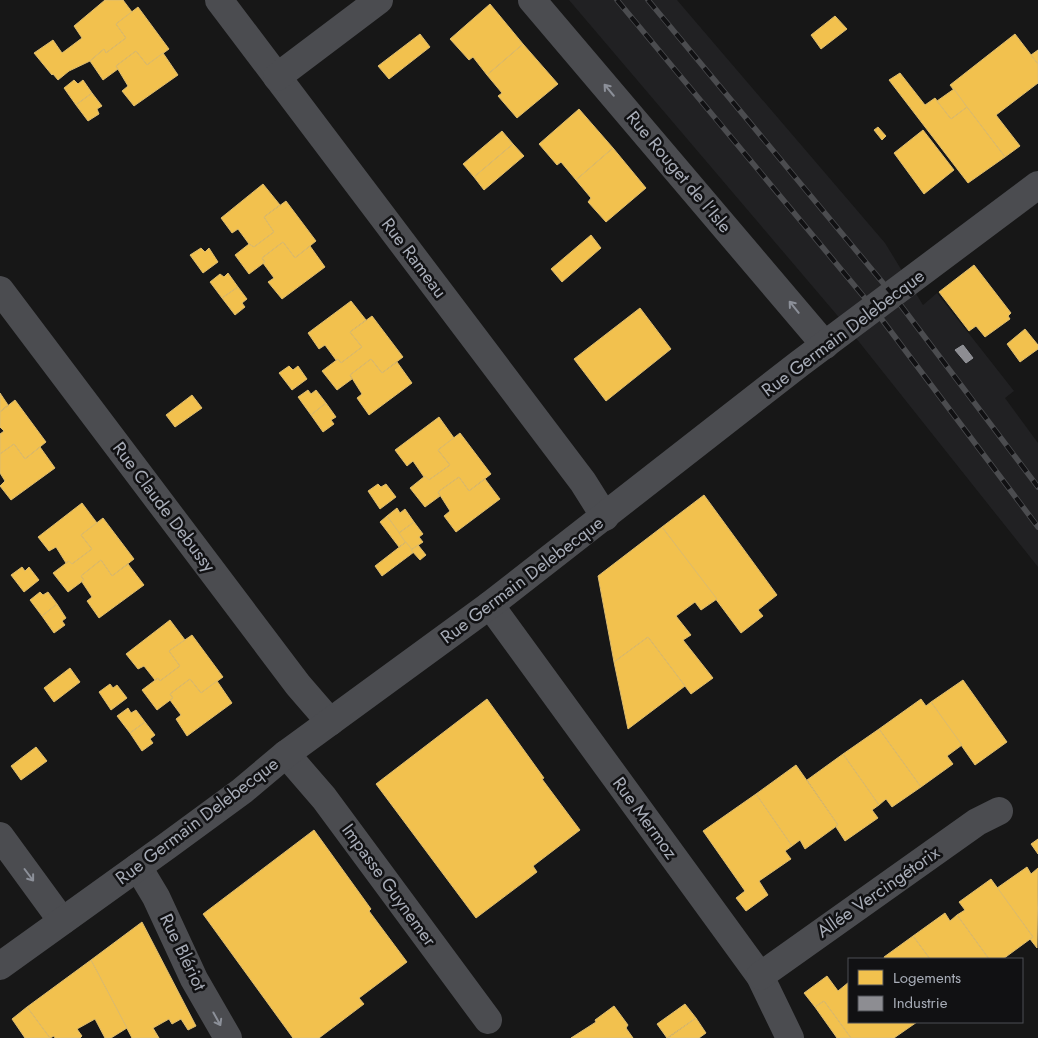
<svg xmlns="http://www.w3.org/2000/svg" width="1038" height="1038" font-family="Jost,sans-serif">
	<style>
		.built { fill: #212123 }
		.homes { fill: #f2c14e; stroke: #dcbb6e }
		.industry { fill: #8d8d92; stroke: #95979d }
		.lines { fill: none; stroke-linecap: round; stroke-linejoin: round }
		.minor { stroke: #4b4c50; stroke-width: 28 }
		.rail-casing { stroke: #4b4c4f; stroke-width: 5.5 }
		.rail { stroke: #111113; stroke-width: 4; stroke-dasharray: 11; stroke-linecap: butt }
		.oneway { stroke: #8c9099 }
		.labels { text-anchor: middle; stroke-width: 5; stroke-linejoin: round; paint-order: stroke }
		.street-label { font-size: 18px; fill: #a8adb8; stroke: #111113 }
	</style>
	<rect width="100%" height="100%" fill="#171717"/>
	<!-- built -->
	<path class="built" d="M569 0H677L885 243 923 305 937 293 1014 391 1005 398 1038 443V567L848 328Z"/>
	<!-- homes -->
	<g class="homes">
		<path d="M105 0H123L132 12 116 24 126 38 106 53 104 49 90 61 69 71 58 80 53 74 52 75 34 53 53 40 62 53 82 38 74 26Z"/>
		<path d="M490 4 523 44 487 75 473 57 469 60 450 39Z"/>
		<path d="M138 7 169 49 147 65 136 51 116 66 118 69 103 80 90 61 104 49 106 53 126 38 116 24Z"/>
		<path d="M835 16 847 29 821 49 811 35Z"/>
		<path d="M420 34 430 47 389 79 378 66Z"/>
		<path d="M1015 34 1038 64V83L996 115 1020 146 1005 157 950 85Z"/>
		<path d="M523 44 558 84 517 118 498 96 502 93 487 75Z"/>
		<path d="M1038 50V64L1031 55Z"/>
		<path d="M136 51 147 65 163 53 178 75 134 106 122 91 128 86 116 66Z"/>
		<path d="M900 73 925 105 935 98 951 119 967 107 1005 157 968 183 889 80Z"/>
		<path d="M74 80 78 84 83 80 92 93 76 105 64 88Z"/>
		<path d="M954 89 967 107 951 119 937 101Z"/>
		<path d="M92 93 102 106 97 109 99 114 88 121 76 105Z"/>
		<path d="M579 109 613 148 576 180 561 162 557 165 539 144Z"/>
		<path d="M878 127 886 136 882 140 874 130Z"/>
		<path d="M923 130 954 170 924 194 894 153Z"/>
		<path d="M502 131 513 144 474 177 463 164Z"/>
		<path d="M513 144 524 156 484 190 474 177Z"/>
		<path d="M613 148 646 188 606 222 588 202 591 198 576 180Z"/>
		<path d="M263 184 280 205 264 217 274 232 254 247 249 244 238 229 232 233 221 218Z"/>
		<path d="M286 201 316 241 295 258 283 242 262 258 265 262 249 274 235 255 249 244 254 247 274 232 264 217Z"/>
		<path d="M591 235 601 248 562 282 551 269Z"/>
		<path d="M283 242 295 258 310 246 325 267 282 299 268 282 274 278 263 263 265 262 262 258Z"/>
		<path d="M201 248 205 252 209 248 218 262 203 273 190 255Z"/>
		<path d="M974 265 1011 313 1008 316 1010 319 985 337 976 326 969 331 939 292Z"/>
		<path d="M228 273 238 287 222 298 210 282 220 274 224 277Z"/>
		<path d="M238 287 247 299 242 303 245 307 235 315 222 298Z"/>
		<path d="M351 301 366 320 350 332 362 347 341 363 338 359 336 360 325 345 319 349 308 333Z"/>
		<path d="M640 308 671 349 606 401 574 359Z"/>
		<path d="M372 316 403 357 382 373 371 359 350 375 352 379 337 390 322 371 338 359 341 363 362 347 350 332Z"/>
		<path d="M1025 329 1038 345V349L1020 362 1007 344Z"/>
		<path d="M371 359 382 373 397 362 412 383 369 415 357 398 362 394 350 375Z"/>
		<path d="M289 366 293 370 298 366 307 379 292 390 279 373Z"/>
		<path d="M308 390 311 394 316 390 326 403 311 415 298 397Z"/>
		<path d="M0 393 8 405 0 412Z"/>
		<path d="M192 395 202 408 175 427 166 415Z"/>
		<path d="M15 400 46 442 25 459 14 444 0 454V434L4 431 0 427V412Z"/>
		<path d="M326 403 336 417 331 420 334 424 323 432 311 415Z"/>
		<path d="M439 417 454 438 438 450 450 465 429 480 424 477 413 461 407 466 395 450Z"/>
		<path d="M460 433 491 474 469 491 459 477 438 492 440 496 425 507 410 488 425 476 429 480 450 465 438 450Z"/>
		<path d="M14 444 25 459 40 447 55 468 11 500 0 486 5 481 0 473V454Z"/>
		<path d="M459 477 469 491 485 479 500 499 456 532 444 516 450 511 438 492Z"/>
		<path d="M378 484 381 487 386 484 396 497 380 509 368 491Z"/>
		<path d="M704 495 777 595 758 610 763 616 741 633 662 527Z"/>
		<path d="M82 503 97 523 81 535 92 549 72 564 69 561 66 563 56 547 49 551 38 537Z"/>
		<path d="M397 508 400 513 405 509 414 522 399 533 387 516Z"/>
		<path d="M387 516 406 542 399 547 380 522Z"/>
		<path d="M103 518 134 559 112 576 101 560 81 576 84 580 68 592 53 573 69 561 72 564 92 549 81 535Z"/>
		<path d="M414 522 423 534 419 537 423 542 411 550 399 533Z"/>
		<path d="M662 527 717 599 701 610 695 602 676 616 691 635 683 640 713 678 691 694 648 637 614 662 598 576Z"/>
		<path d="M406 542 414 552 382 576 375 566Z"/>
		<path d="M418 545 426 555 420 560 411 550Z"/>
		<path d="M101 560 112 576 128 564 144 585 99 618 87 601 92 597 82 582 84 580 81 576Z"/>
		<path d="M22 567 25 571 29 567 39 580 24 592 11 575Z"/>
		<path d="M40 592 43 595 48 592 57 604 42 616 30 600Z"/>
		<path d="M57 604 66 618 62 621 65 625 54 633 42 616Z"/>
		<path d="M170 620 185 640 169 651 180 666 160 681 158 678 155 680 144 666 138 669 126 654Z"/>
		<path d="M192 635 223 677 201 693 190 679 170 694 173 698 157 710 142 690 158 678 160 681 180 666 169 651Z"/>
		<path d="M648 637 685 686 628 729 614 662Z"/>
		<path d="M70 668 80 682 54 702 44 688Z"/>
		<path d="M190 679 201 693 217 681 232 703 187 736 176 719 181 715 170 700 173 698 170 694Z"/>
		<path d="M963 680 1007 742 975 765 931 702Z"/>
		<path d="M110 684 113 688 117 685 127 698 111 710 99 692Z"/>
		<path d="M487 699 544 778 542 779 580 830 533 866 537 872 476 918 376 784Z"/>
		<path d="M921 699 926 706 931 702 962 745 947 756 953 764 921 787 879 729Z"/>
		<path d="M128 708 131 713 136 710 145 722 130 733 117 716Z"/>
		<path d="M145 722 155 735 150 739 153 743 142 751 130 733Z"/>
		<path d="M879 729 921 787 892 807 886 799 879 805 843 754Z"/>
		<path d="M36 747 47 761 21 780 11 766Z"/>
		<path d="M843 754 879 805 872 810 878 818 845 841 836 827 838 825 807 780Z"/>
		<path d="M796 765 838 825 805 849 800 840 792 846 756 794Z"/>
		<path d="M756 794 792 846 785 851 791 859 759 881 768 895 746 911 736 898 745 891 703 831Z"/>
		<path d="M314 830 371 909 369 911 407 962 359 998 364 1004 319 1038H293L203 914Z"/>
		<path d="M1038 839V854L1031 844Z"/>
		<path d="M1027 867 1031 874 1038 868 1037 948 1030 939 1033 937 997 888Z"/>
		<path d="M991 879 1033 937 1003 959H989L957 915 965 910 959 902Z"/>
		<path d="M945 913 950 921 957 915 989 959H930L913 936Z"/>
		<path d="M142 922 196 1026 188 1030 181 1019 172 1024 169 1019 153 1028 159 1038H132L91 960Z"/>
		<path d="M913 936 930 959H885L884 957Z"/>
		<path d="M91 960 127 1028 111 1038H105L95 1019 77 1029 82 1036 80 1038H55L54 1036 50 1038 27 1007Z"/>
		<path d="M827 976 838 991 849 982V1022H917L894 1038H851L824 1001 815 1007 804 993Z"/>
		<path d="M824 1001 851 1038H837L815 1007Z"/>
		<path d="M685 1004 696 1018 667 1038 657 1024Z"/>
		<path d="M614 1006 628 1025 626 1028 633 1038H571L596 1022 595 1020Z"/>
		<path d="M27 1007 50 1038H25L12 1019Z"/>
		<path d="M696 1018 706 1033 699 1038H668Z"/>
	</g>
	<!-- industry -->
	<path class="industry" d="M963 345 973 358 966 363 955 350Z"/>
	<g class="lines">
		<!-- minor -->
		<g class="minor">
			<path d="M219 0 583 482 605 517"/>
			<path d="M532 0 825 345"/>
			<path d="M277 77 379 0"/>
			<path d="M0 290 298 685 330 722"/>
			<path d="M490 605 760 976 790 1038"/>
			<path d="M286 754 324 798 488 1020"/>
			<path d="M0 836 62 921"/>
			<path d="M138 867 156 897 194 979 228 1038"/>
			<path d="M0 966 167 846 242 791 286 754 490 605 799 364 1038 185"/>
			<path d="M760 976 977 822 999 811"/>
		</g>
		<!-- rail casing -->
		<g class="rail-casing">
			<g id="rail">
				<path d="M617 0 874 309 1038 527"/>
				<path d="M648 0 893 295 1038 487"/>
			</g>
		</g>
		<!-- rail -->
		<use href="#rail" class="rail"/>
	</g>
	<!-- one-way arrows -->
	<defs><path id="oneway-shaft" d="M-6 0H5M1.5-3L5.5 0L1.5 3" fill="none" stroke-width="1.6" stroke-linecap="round" stroke-linejoin="round" transform="scale(1.25)"/></defs>
	<g class="oneway">
		<use href="#oneway-shaft" transform="translate(609 90) rotate(-130)"/>
		<use href="#oneway-shaft" transform="translate(794 307) rotate(-129)"/>
		<use href="#oneway-shaft" transform="translate(29 875) rotate(53)"/>
		<use href="#oneway-shaft" transform="translate(217 1019) rotate(61)"/>
	</g>
	<g class="labels">
		<!-- street labels -->
		<g class="street-label">
			<text transform="translate(679 172) rotate(50)" y="6">Rue Rouget de l'Isle</text>
			<text transform="translate(414 258) rotate(53)" y="6">Rue Rameau</text>
			<text transform="translate(843 333) rotate(-37)" y="6">Rue Germain Delebecque</text>
			<text transform="translate(164 507) rotate(53)" y="6">Rue Claude Debussy</text>
			<text transform="translate(522 580) rotate(-37)" y="6">Rue Germain Delebecque</text>
			<text transform="translate(645 818) rotate(54)" y="6">Rue Mermoz</text>
			<text transform="translate(197 821) rotate(-37)" y="6">Rue Germain Delebecque</text>
			<text transform="translate(389 885) rotate(54)" y="6">Impasse Guynemer</text>
			<text transform="translate(878 892) rotate(-35)" y="6">Allée Vercingétorix</text>
			<text transform="translate(183 952) rotate(64)" y="6">Rue Blériot</text>
		</g>
	</g>
	<!-- legend -->
	<rect x="848" y="958" width="175" height="65" fill="#111113" stroke="#4d4f55"/>
	<rect x="858" y="970" width="25" height="15" fill="#f2c14e" stroke="#4d4f55"/>
	<text x="893" y="983" font-size="15" fill="#a8adb8">Logements</text>
	<rect x="858" y="996" width="25" height="15" fill="#8d8d92" stroke="#4d4f55"/>
	<text x="893" y="1008" font-size="15" fill="#a8adb8">Industrie</text>
</svg>
